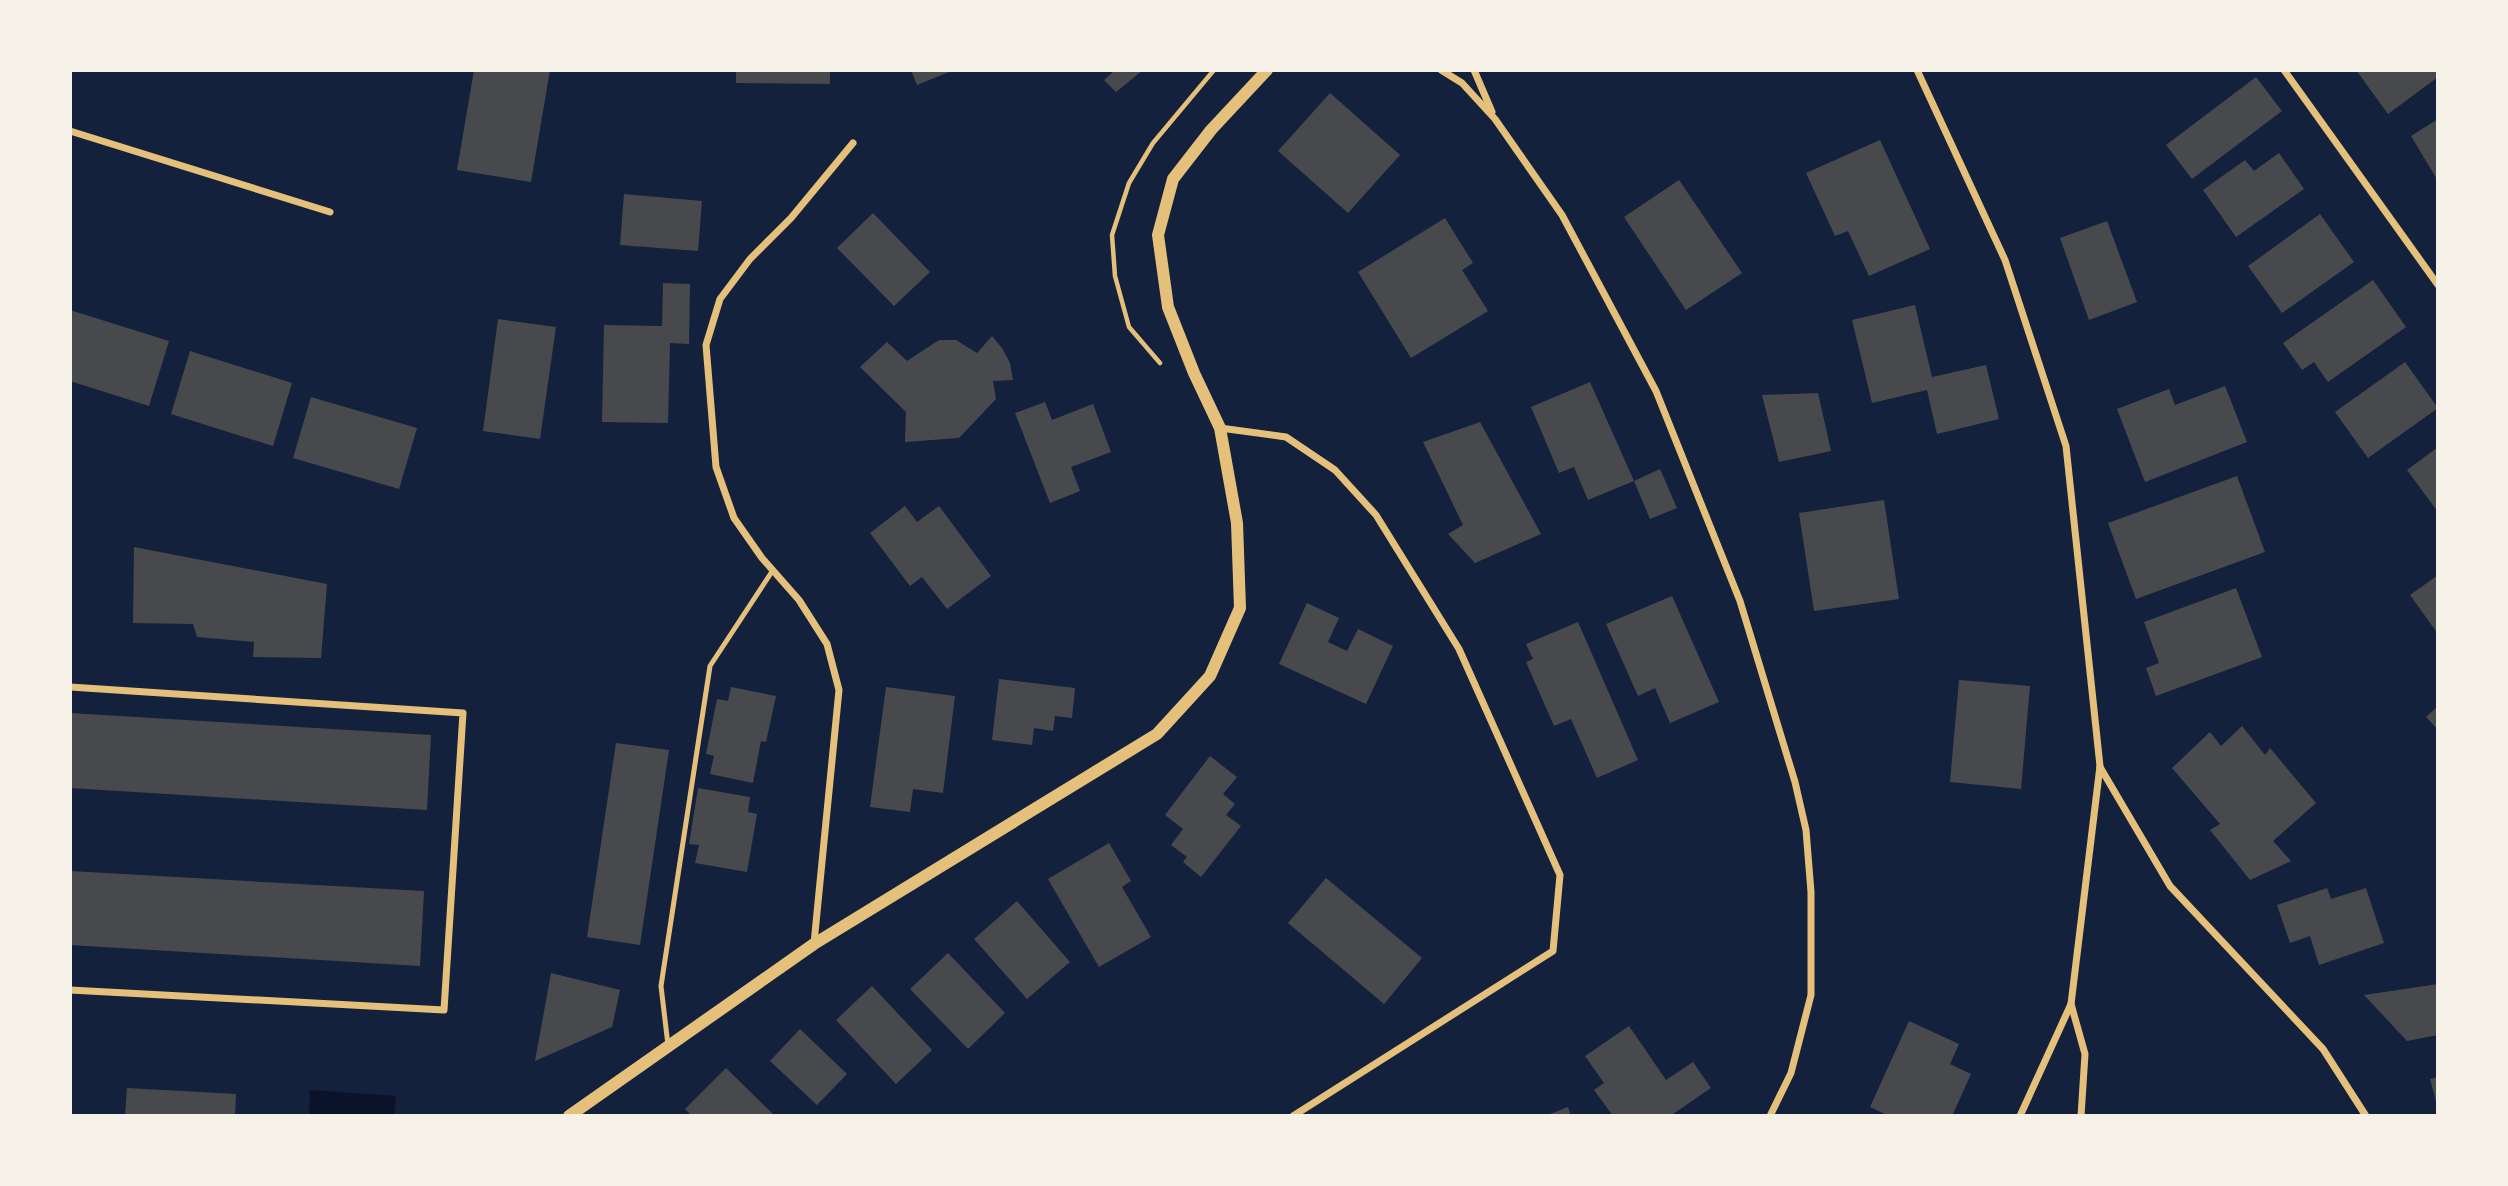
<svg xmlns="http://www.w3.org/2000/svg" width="2508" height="1186" font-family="Rubik,sans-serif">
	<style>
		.water { fill: #0b132b }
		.building { fill: #48494c }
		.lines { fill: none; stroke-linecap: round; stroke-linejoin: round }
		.path { stroke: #e5c07b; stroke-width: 4.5 }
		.service { stroke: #e5c07b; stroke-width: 5 }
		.minor { stroke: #e5c07b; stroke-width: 7 }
		.tertiary { stroke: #e5c07b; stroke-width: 12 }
	</style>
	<rect width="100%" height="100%" fill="#14213d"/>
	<!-- water -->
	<path class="water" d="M310 1090 396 1096 394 1116H309Z"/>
	<!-- building -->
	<g class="building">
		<path d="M474 70H550L531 182 457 170Z"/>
		<path d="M736 70H830V84L736 83Z"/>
		<path d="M911 70H954L917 85Z"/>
		<path d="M1111 70H1143L1116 92 1104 80 1113 72Z"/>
		<path d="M2356 70H2435L2438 77 2388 114Z"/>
		<path d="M2256 77 2282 111 2192 179 2166 145Z"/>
		<path d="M1330 93 1400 155 1348 213 1278 151Z"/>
		<path d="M2438 119V181L2411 136Z"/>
		<path d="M1880 140 1930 249 1869 276 1848 231 1835 236 1806 173Z"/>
		<path d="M2279 153 2304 189 2236 237 2203 190 2245 160 2254 171Z"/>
		<path d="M1679 180 1742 273 1686 310 1624 217Z"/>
		<path d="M624 194 702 201 698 251 620 245Z"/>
		<path d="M873 213 930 272 894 306 837 248Z"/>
		<path d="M2320 214 2354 262 2282 313 2248 266Z"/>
		<path d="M1445 218 1473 263 1462 270 1488 311 1411 358 1358 272Z"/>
		<path d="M2107 221 2137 302 2089 320 2060 238Z"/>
		<path d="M2373 280 2406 327 2328 382 2314 362 2302 370 2283 343Z"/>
		<path d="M663 283 690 284 689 344 670 343 668 423 602 422 604 325 662 326Z"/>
		<path d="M1915 305 1932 377 1986 365 1999 419 1937 434 1927 390 1872 403 1852 320Z"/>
		<path d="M70 310 169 341 149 406 70 381Z"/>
		<path d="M498 319 556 327 540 439 483 431Z"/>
		<path d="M992 336 1002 348 1010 363 1013 380 993 381 996 399 959 438 905 442 906 412 860 367 887 342 907 361 939 340H956L977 353Z"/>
		<path d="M190 351 292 383 273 446 171 414Z"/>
		<path d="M2405 362 2438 408 2368 458 2335 412Z"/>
		<path d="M1590 382 1634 481 1588 500 1574 467 1559 473 1531 407Z"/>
		<path d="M2225 386 2247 442 2145 482 2117 409 2169 389 2175 405Z"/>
		<path d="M1818 393 1831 451 1779 462 1762 395Z"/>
		<path d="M311 397 417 428 399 489 293 458Z"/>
		<path d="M1045 402 1052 420 1093 404 1111 452 1071 467 1080 491 1050 503 1015 413Z"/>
		<path d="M1480 422 1541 534 1475 563 1448 534 1463 525 1423 442Z"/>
		<path d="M2438 447V512L2407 470Z"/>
		<path d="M1660 469 1677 508 1650 519 1634 481Z"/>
		<path d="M2237 476 2265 552 2136 599 2108 523Z"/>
		<path d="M1884 500 1899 599 1814 611 1799 513Z"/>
		<path d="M905 506 917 522 939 506 991 576 947 609 922 577 910 586 870 533Z"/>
		<path d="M134 547 327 584 321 658 253 657 254 642 197 637 193 624 133 623Z"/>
		<path d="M2438 575V634L2410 595Z"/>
		<path d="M2236 588 2262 657 2156 696 2146 668 2159 663 2144 622Z"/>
		<path d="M1672 596 1719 702 1670 723 1655 688 1638 696 1606 624Z"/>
		<path d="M1307 603 1339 618 1328 642 1347 651 1358 629 1393 646 1366 704 1279 664Z"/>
		<path d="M1578 622 1638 760 1597 778 1571 719 1554 726 1526 662 1533 659 1526 644Z"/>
		<path d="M999 679 1075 688 1072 718 1055 716 1053 731 1034 728 1032 745 992 740Z"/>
		<path d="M1959 680 2030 686 2021 789 1950 782Z"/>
		<path d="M731 687 776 696 766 742 761 741 753 783 710 774 714 756 706 754 717 699 728 701Z"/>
		<path d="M886 687 955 696 943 793 913 789 910 812 870 807Z"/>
		<path d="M2438 706V730L2426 717Z"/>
		<path d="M70 713 431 735 427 810 70 788Z"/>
		<path d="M2242 726 2265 755 2270 748 2316 803 2273 841 2291 861 2250 880 2210 830 2220 824 2172 768 2210 732 2221 746Z"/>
		<path d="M616 743 669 750 640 945 587 937Z"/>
		<path d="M1210 756 1237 777 1223 794 1235 804 1226 815 1241 826 1201 877 1183 862 1187 857 1171 845 1183 829 1165 815Z"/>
		<path d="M698 788 750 797 748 812 757 814 747 872 695 863 699 845 689 844Z"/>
		<path d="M1109 843 1131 881 1122 887 1151 937 1099 967 1048 879Z"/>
		<path d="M70 871 424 891 420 966 70 945Z"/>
		<path d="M1326 878 1422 958 1384 1004 1288 923Z"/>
		<path d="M2327 888 2331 899 2366 888 2384 943 2319 965 2310 936 2290 943 2277 905Z"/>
		<path d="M1017 901 1070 962 1027 999 974 939Z"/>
		<path d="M948 953 1005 1013 968 1049 910 989Z"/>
		<path d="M551 973 620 990 612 1027 535 1061Z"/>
		<path d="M2438 984V1035L2407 1041 2364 995Z"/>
		<path d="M872 986 932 1050 896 1084 836 1020Z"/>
		<path d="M1909 1021 1959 1044 1950 1064 1971 1074 1952 1116H1889L1870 1107Z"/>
		<path d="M1629 1026 1666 1080 1693 1062 1711 1088 1670 1116H1613L1594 1090 1604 1083 1585 1056Z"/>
		<path d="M800 1029 847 1074 817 1105 770 1061Z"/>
		<path d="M726 1068 775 1116H692L685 1109Z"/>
		<path d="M2438 1077V1105H2437L2430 1079Z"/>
		<path d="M127 1088 236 1094 235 1116H125Z"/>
		<path d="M1568 1107 1571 1116H1545Z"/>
	</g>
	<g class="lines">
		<!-- path -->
		<path class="path" d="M1160 363 1129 327 1115 276 1112 235 1129 183 1153 143 1214 70"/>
		<!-- service -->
		<path class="service" d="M668 1045 661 986 710 666 773 570"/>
		<!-- minor -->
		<g class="minor">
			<path d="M1441 70 1462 83 1495 119 1562 215 1656 391 1740 601 1795 782 1806 830 1811 892V995L1791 1073 1770 1116"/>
			<path d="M1474 70 1492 112"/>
			<path d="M1917 70 2005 260 2066 446 2100 766 2071 1004 2020 1116"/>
			<path d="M2284 70 2438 285"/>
			<path d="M70 131 330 212"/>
			<path d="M1220 428 1286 437 1335 470 1376 515 1459 649 1560 875 1553 951 1293 1116"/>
			<path d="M70 687 463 713 444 1010 70 990"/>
			<path d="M2100 767 2170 886 2323 1049 2366 1116"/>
			<path d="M814 943 839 690 827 644 799 600 762 558 734 518 716 467 706 345 720 299 750 259 791 218 853 143"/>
			<path d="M2071 1004 2085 1054 2081 1116"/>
		</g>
		<!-- tertiary -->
		<path class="tertiary" d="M569 1116 814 944 1157 734 1210 676 1240 608 1237 523 1220 428 1194 373 1168 307 1158 235 1173 179 1211 130 1267 70"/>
	</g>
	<!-- border -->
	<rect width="2508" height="1186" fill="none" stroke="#f6f1e7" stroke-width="144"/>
</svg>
